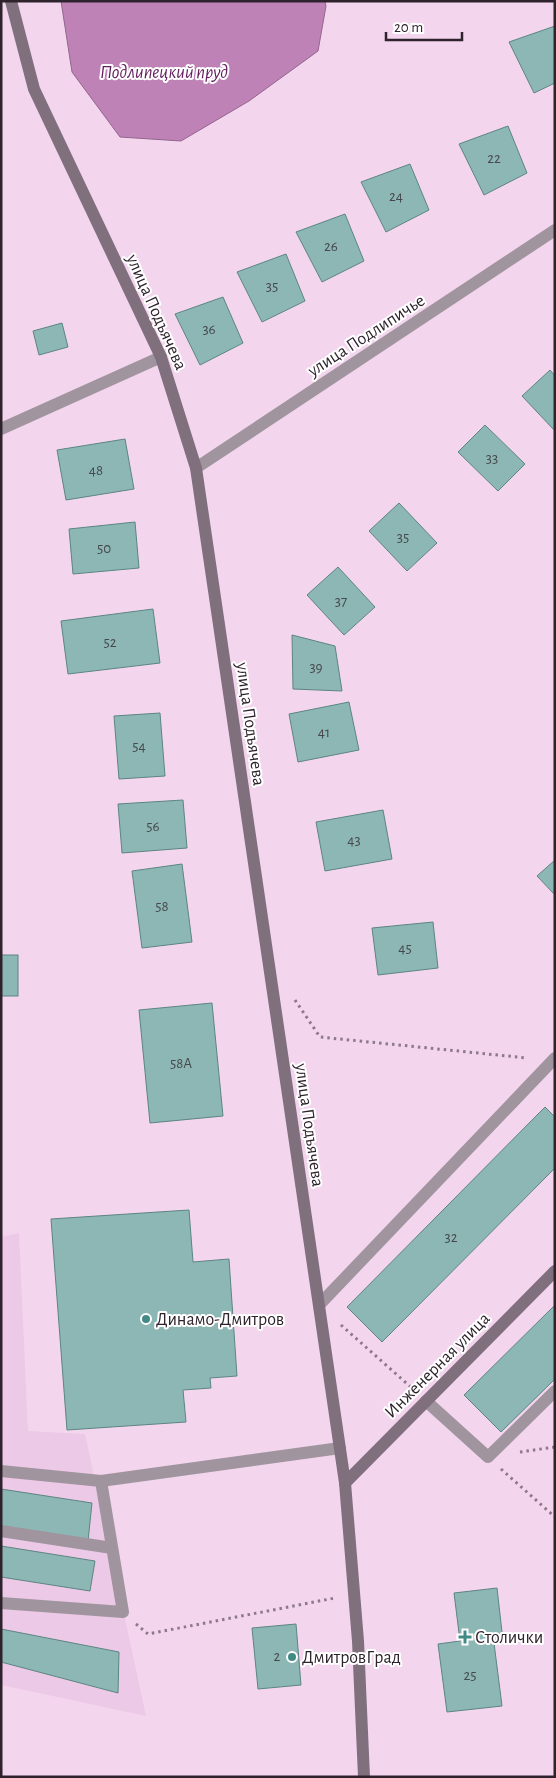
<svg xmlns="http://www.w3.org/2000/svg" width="556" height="1778" font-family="'Alegreya Sans',sans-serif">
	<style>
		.built { fill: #ecc9e6 }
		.water { fill: #be82b6; stroke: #93668d }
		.building { fill: #8db7b4; stroke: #5c8582 }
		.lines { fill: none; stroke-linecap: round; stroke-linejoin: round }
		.path { stroke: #8d7989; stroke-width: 3; stroke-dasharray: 2.5 4; stroke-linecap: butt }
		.lane { stroke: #a0949e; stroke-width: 12 }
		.street { stroke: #a0949e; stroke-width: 12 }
		.secondary { stroke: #806f7d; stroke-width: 12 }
		.poi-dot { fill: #428a86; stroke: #fff; stroke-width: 2 }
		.labels { text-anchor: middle; stroke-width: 4; stroke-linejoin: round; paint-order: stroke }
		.number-label { font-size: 15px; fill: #46484e }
		.street-label { font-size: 18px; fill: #2e232c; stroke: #fff }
		.poi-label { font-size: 18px; fill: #2e232c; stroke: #fff; text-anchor: start }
		.water-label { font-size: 19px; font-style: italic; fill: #641d5e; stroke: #fff }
	</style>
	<rect width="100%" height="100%" fill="#f3d6ee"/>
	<!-- built -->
	<path class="built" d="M19 1233 28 1431 85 1434 146 1716 1 1685V1237Z"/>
	<!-- water -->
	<path class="water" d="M61 1H325L326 6 318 51 249 101 181 141 120 137 72 72Z"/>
	<!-- building -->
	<g class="building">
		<path d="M555 26V83L534 93 509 42Z"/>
		<path d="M508 126 527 173 484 195 459 144Z"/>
		<path d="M410 164 429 210 386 232 361 182Z"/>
		<path d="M345 214 364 261 322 282 296 232Z"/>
		<path d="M286 254 305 301 262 322 237 272Z"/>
		<path d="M223 297 243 343 200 365 175 314Z"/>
		<path d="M62 323 68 347 39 355 33 331Z"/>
		<path d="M550 370 555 376V431L522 396Z"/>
		<path d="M485 425 525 464 498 491 458 452Z"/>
		<path d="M125 439 134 489 66 500 57 450Z"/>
		<path d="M399 503 437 543 407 571 369 531Z"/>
		<path d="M135 522 139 568 73 574 69 529Z"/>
		<path d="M338 567 375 607 344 635 307 595Z"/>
		<path d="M153 609 160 663 68 674 61 621Z"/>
		<path d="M292 635 335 646 342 691 293 689Z"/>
		<path d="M349 702 359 750 298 762 289 714Z"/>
		<path d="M160 713 165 776 119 779 114 716Z"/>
		<path d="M183 800 187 848 122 853 118 804Z"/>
		<path d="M383 810 392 859 325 871 316 822Z"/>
		<path d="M555 860V895L537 876Z"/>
		<path d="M182 864 192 942 142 948 132 871Z"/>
		<path d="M433 922 438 968 378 975 372 928Z"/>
		<rect x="1" y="955" width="17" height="41"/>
		<path d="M212 1003 223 1116 150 1123 139 1010Z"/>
		<path d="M545 1107 555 1117V1168L382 1342 347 1307Z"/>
		<path d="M189 1210 193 1262 229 1259 237 1376 210 1378 211 1388 183 1390 186 1422 67 1430 51 1219Z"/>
		<path d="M555 1305V1379L501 1432 464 1395Z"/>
		<path d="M1 1489 92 1503 88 1541 1 1526Z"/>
		<path d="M1 1546 95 1561 90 1591 1 1577Z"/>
		<path d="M497 1588 503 1641 494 1643 502 1706 447 1712 438 1644 460 1641 454 1593Z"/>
		<path d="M296 1624 301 1685 258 1689 252 1628Z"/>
		<path d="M1 1629 119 1652 118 1693 1 1662Z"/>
	</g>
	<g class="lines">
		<!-- path -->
		<g class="path">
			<path d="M295 1000 320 1037 527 1058"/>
			<path d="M341 1325 413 1389"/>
			<path d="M520 1452 555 1447"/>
			<path d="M501 1469 555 1517"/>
			<path d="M136 1624 148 1634 335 1598"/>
		</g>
		<!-- lane -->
		<g class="lane">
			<path d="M1 1471 101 1481"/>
			<path d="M1 1531 112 1548"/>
			<path d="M1 1603 123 1612 101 1481 340 1448"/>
		</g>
		<!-- street -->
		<g class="street">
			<path d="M1 429 161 357"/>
			<path d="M196 468 555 230"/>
			<path d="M319 1305 555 1058"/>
			<path d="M426 1401 488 1457 555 1391"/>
		</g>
		<!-- secondary -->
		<g class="secondary">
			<path d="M11 1 34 89 161 357 196 468 345 1483 358 1641 364 1777"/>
			<path d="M345 1483 555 1271"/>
		</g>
	</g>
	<!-- markers -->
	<g class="poi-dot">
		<circle cx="146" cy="1319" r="5"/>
		<path d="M462.5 1629.5h5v5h5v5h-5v5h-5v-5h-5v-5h5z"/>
		<circle cx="292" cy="1657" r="5"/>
	</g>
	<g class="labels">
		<!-- number labels -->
		<g class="number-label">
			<text x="494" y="163">22</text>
			<text x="396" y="201">24</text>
			<text x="331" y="251">26</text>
			<text x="272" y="291">35</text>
			<text x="209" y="334">36</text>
			<text x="492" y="463">33</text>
			<text x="96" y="475">48</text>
			<text x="403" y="542">35</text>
			<text x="104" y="553">50</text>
			<text x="341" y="606">37</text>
			<text x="110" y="647">52</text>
			<text x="316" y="672">39</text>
			<text x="324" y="737">41</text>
			<text x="139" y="751">54</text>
			<text x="153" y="831">56</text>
			<text x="354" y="845">43</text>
			<text x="162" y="911">58</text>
			<text x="405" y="953">45</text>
			<text x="181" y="1068">58А</text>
			<text x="451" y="1242">32</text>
			<text x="277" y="1661">2</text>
			<text x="470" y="1680">25</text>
		</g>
		<!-- street labels -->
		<g class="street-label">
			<text transform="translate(157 312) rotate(66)" y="6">улица Подъячева</text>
			<text transform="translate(366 335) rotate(-33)" y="6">улица Подлипичье</text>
			<text transform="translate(251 724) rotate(82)" y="6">улица Подъячева</text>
			<text transform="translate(310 1125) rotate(82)" y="6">улица Подъячева</text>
			<text transform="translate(437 1365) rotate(-45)" y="6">Инженерная улица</text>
		</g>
		<!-- poi labels -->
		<g class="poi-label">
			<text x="156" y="1325">Динамо-Дмитров</text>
			<text x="475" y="1643">Столички</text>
			<text x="302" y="1663">ДмитровГрад</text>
		</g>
		<!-- water labels -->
		<g class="water-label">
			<text x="164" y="78">Подлипецкий пруд</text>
		</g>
	</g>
	<!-- border -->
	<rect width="556" height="1778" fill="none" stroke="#2e232c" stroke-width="5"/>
	<!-- scale -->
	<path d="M386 32v8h76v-8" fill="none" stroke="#2e232c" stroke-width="2.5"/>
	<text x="394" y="32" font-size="15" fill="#2e232c" stroke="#ffffff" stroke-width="4" paint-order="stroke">20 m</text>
</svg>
